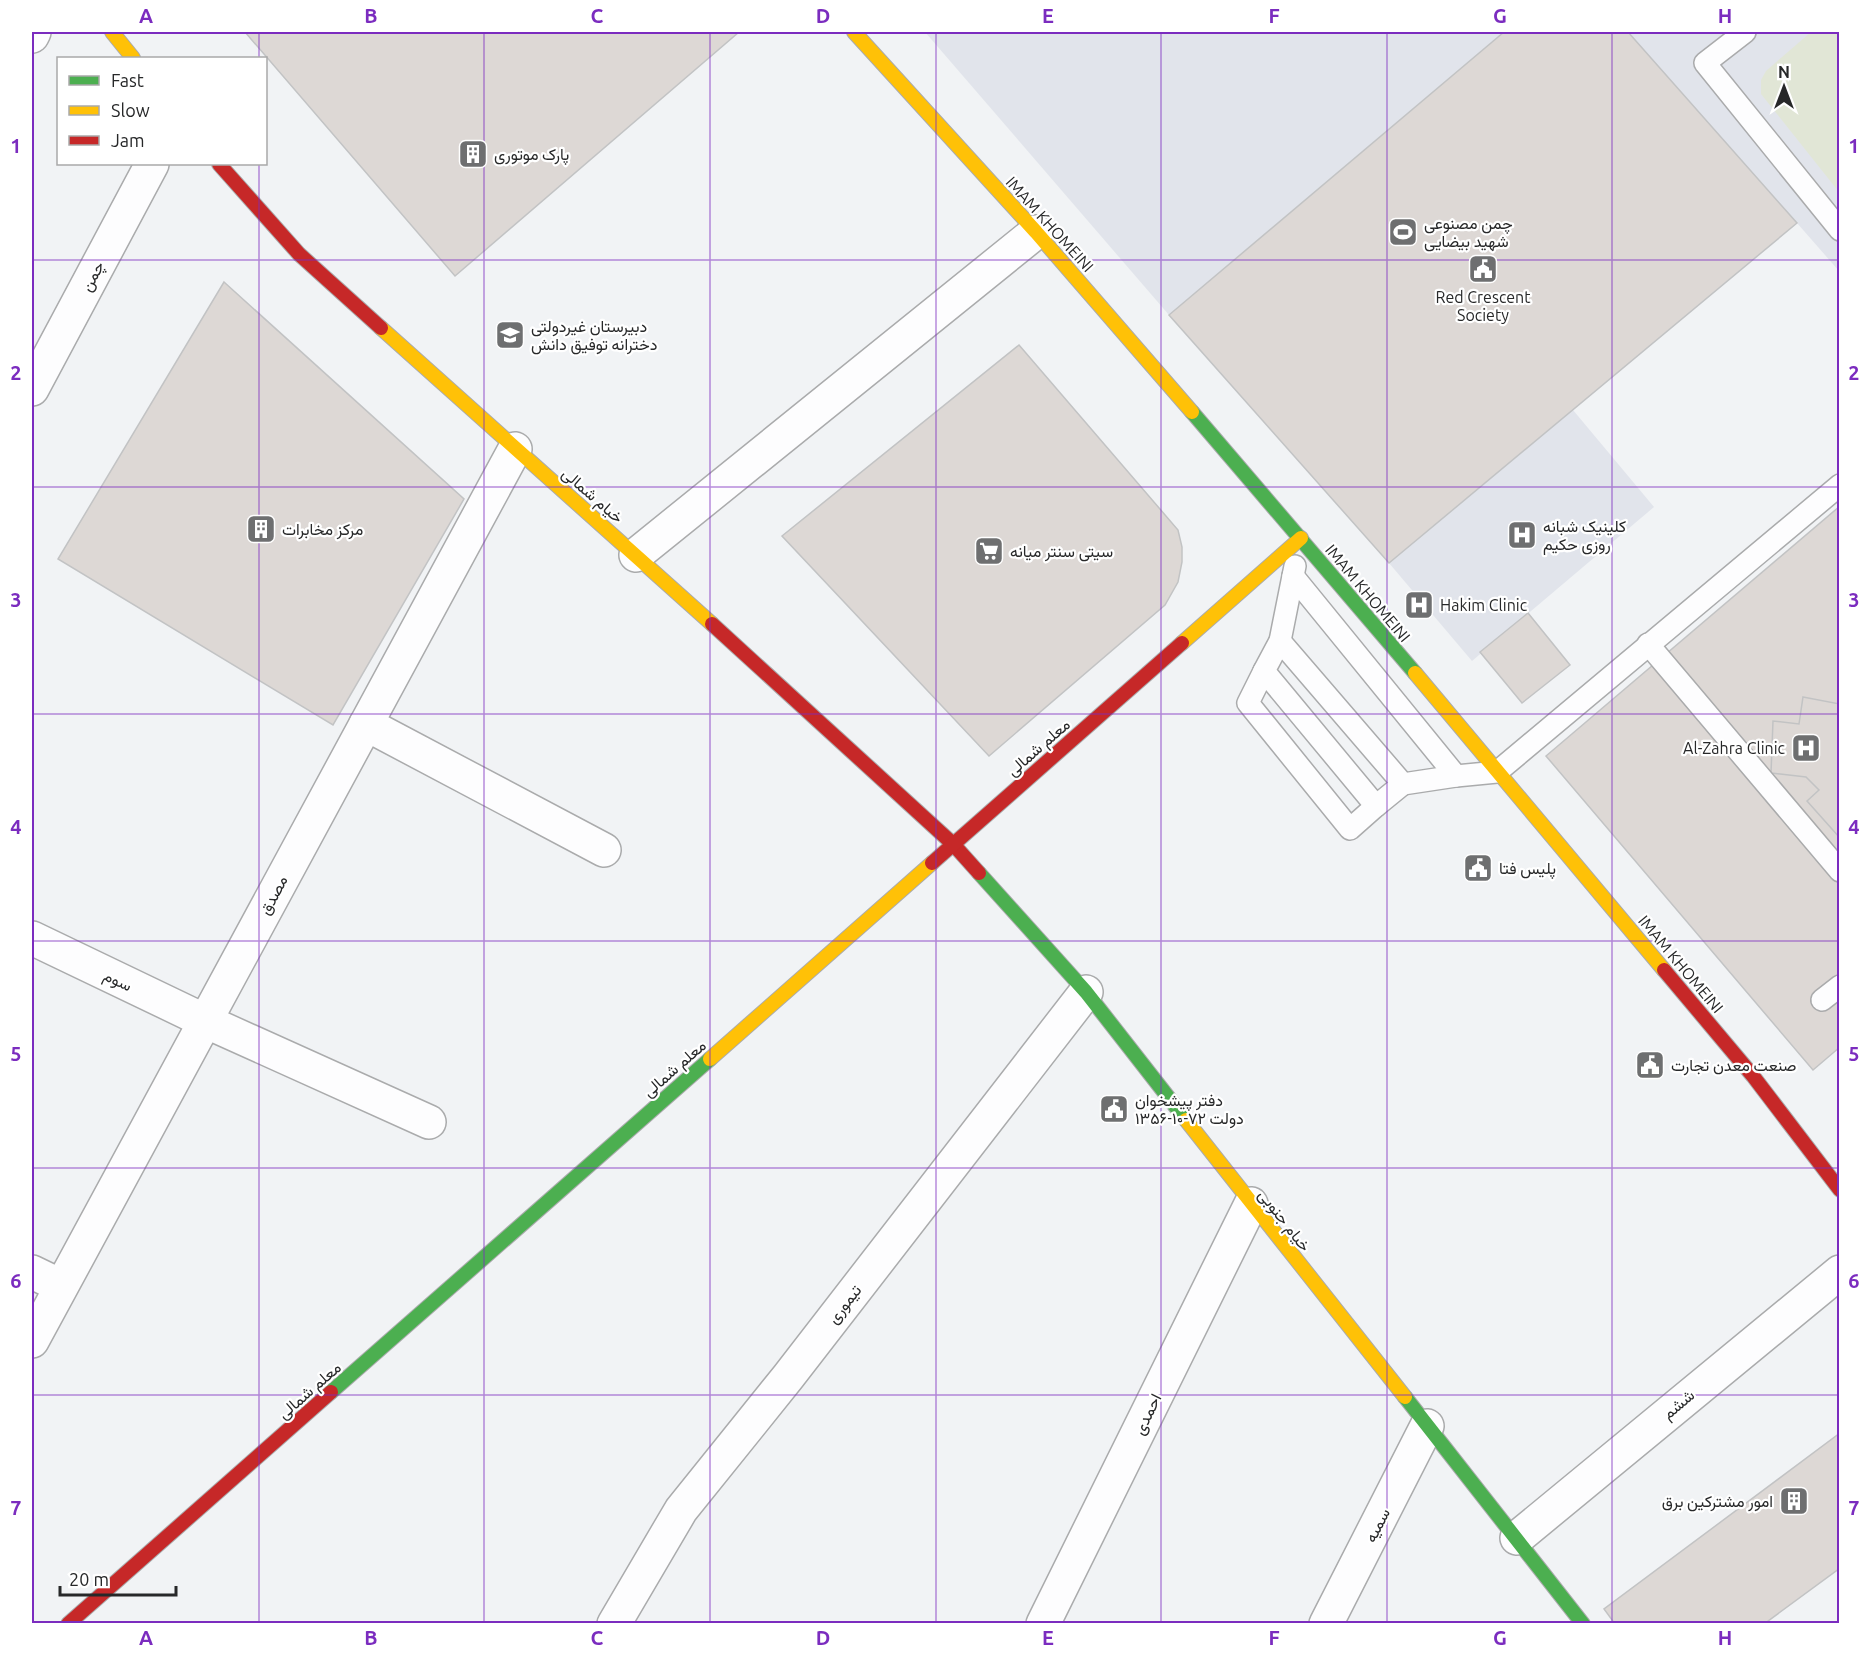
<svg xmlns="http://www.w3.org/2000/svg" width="1871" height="1655" font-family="Ubuntu,Vazirmatn,sans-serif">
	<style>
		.built { fill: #e1e4eb }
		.green { fill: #e1e6d6 }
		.building { fill: #ddd8d5; stroke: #c2c3c4; stroke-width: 1.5 }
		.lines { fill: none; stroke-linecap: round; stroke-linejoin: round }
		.lane-casing { stroke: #aaabac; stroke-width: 24 }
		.street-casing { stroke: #aaabac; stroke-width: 36 }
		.fast-casing { stroke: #aaabac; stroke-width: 16 }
		.slow-casing { stroke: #aaabac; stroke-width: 16 }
		.jam-casing { stroke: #aaabac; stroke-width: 16 }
		.lane { stroke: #fdfdfe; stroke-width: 21 }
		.street { stroke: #fdfdfe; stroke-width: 33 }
		.fast { stroke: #4caf50; stroke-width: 14 }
		.slow { stroke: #ffc107; stroke-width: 14 }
		.jam { stroke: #c62828; stroke-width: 14 }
		.grid { fill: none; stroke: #7b2cbf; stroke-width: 1.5; stroke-opacity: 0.55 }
		.labels { text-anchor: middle; stroke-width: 4.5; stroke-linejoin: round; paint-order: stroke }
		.poi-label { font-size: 16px; fill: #272829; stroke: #fff; text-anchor: start }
		.street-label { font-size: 16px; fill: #272829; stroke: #fff }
		.neatline { fill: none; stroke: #7b2cbf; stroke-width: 2 }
		.grid-label { font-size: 20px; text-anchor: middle; font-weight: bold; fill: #7b2cbf }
	</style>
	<rect width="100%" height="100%" fill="#f1f3f5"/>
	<!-- built -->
	<g class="built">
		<path d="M925 32H1506L1169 315Z"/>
		<path d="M1628 32H1839V271L1797 223Z"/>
		<path d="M1573 410 1654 507 1472 661 1389 563Z"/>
	</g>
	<!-- green -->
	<path class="green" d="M1811 32H1839V192L1761 94V80L1766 71Z"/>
	<!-- building -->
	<g class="building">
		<path d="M245 32H739L455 276Z"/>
		<path d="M1504 32H1628L1797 223 1389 563 1169 315Z"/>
		<path d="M224 282 464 499 333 725 58 559Z"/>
		<path d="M1019 345 1178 530 1182 547V562L1178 582 1165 605 989 756 782 536Z"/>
		<path d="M1840 506V1047L1813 1070 1546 756Z"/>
		<path d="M1528 613 1570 665 1522 703 1480 652Z"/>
		<path d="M1803 697 1840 704V838L1807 801 1819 790 1806 777 1771 773 1773 721 1799 724Z"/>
		<path d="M1840 1433V1568L1764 1624H1615L1604 1609Z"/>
	</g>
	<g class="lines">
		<!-- lane casing -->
		<g class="lane-casing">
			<g id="lane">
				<path d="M1745 32 1705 63 1840 230"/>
				<path d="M1295 566 1280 641 1264 671 1376 806 1403 784"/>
				<path d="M1293 576 1456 776 1497 772 1840 485"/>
				<path d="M1280 641 1403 784 1456 776"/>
				<path d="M1648 644 1840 871"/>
				<path d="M1264 671 1248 703 1350 829 1376 806"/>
				<path d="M1822 1000 1840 986"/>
			</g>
		</g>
		<!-- street casing -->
		<g class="street-casing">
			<g id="street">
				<path d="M32 36 34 32"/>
				<path d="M32 389 152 164"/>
				<path d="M636 555 1036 232"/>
				<path d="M366 724 604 850"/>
				<path d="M32 938 205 1021 429 1122"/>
				<path d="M32 1272 61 1286"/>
				<path d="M32 1341 515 449"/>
				<path d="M1517 1538 1840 1272"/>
				<path d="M614 1624 681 1510 788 1377 1086 992"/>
				<path d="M1043 1624 1251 1204"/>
				<path d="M1326 1624 1427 1426"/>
			</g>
		</g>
		<!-- fast casing -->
		<g class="fast-casing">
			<g id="fast">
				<path d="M1192 412 1415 673"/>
				<path d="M979 873 1086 992 1186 1120"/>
				<path d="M331 1392 710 1059"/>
				<path d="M1405 1397 1583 1624"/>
			</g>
		</g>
		<!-- slow casing -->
		<g class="slow-casing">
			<g id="slow">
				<path d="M112 32 133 58"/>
				<path d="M854 32 1036 232 1192 412"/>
				<path d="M381 328 712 624"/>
				<path d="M1182 643 1301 538"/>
				<path d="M1415 673 1664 970"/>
				<path d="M710 1059 932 863"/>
				<path d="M1186 1120 1405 1397"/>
			</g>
		</g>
		<!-- jam casing -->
		<g class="jam-casing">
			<g id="jam">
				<path d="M219 164 299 254 381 328"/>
				<path d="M712 624 953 844 979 873"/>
				<path d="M932 863 1182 643"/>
				<path d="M1664 970 1753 1076 1840 1190"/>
				<path d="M68 1624 331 1392"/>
			</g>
		</g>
		<!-- lane -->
		<use href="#lane" class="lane"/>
		<!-- street -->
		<use href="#street" class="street"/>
		<!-- fast -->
		<use href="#fast" class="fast"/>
		<!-- slow -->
		<use href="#slow" class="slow"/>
		<!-- jam -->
		<use href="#jam" class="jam"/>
	</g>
	<!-- grid -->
	<path class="grid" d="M259 32V58M484 32V1624M710 32V1624M936 32V1624M1161 32V1624M1387 32V1624M1612 32V1624M259 164V1624M32 260H1840M32 487H1840M32 714H1840M32 941H1840M32 1168H1840M32 1395H1840"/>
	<!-- icons -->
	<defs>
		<g id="building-square" transform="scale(1.5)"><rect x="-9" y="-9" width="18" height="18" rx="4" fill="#6e6f70" stroke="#fff"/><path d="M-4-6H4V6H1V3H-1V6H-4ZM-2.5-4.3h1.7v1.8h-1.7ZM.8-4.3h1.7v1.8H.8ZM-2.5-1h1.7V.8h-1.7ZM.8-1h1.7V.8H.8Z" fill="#fff"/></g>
		<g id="stadium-square" transform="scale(1.5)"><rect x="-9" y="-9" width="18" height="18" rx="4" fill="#6e6f70" stroke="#fff"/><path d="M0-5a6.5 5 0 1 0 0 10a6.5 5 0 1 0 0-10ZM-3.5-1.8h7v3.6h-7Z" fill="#fff"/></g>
		<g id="civic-square" transform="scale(1.5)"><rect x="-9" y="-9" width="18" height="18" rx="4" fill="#6e6f70" stroke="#fff"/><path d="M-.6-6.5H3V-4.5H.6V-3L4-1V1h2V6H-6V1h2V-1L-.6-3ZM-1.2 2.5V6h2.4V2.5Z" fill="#fff"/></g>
		<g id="school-square" transform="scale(1.5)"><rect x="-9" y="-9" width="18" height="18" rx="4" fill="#6e6f70" stroke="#fff"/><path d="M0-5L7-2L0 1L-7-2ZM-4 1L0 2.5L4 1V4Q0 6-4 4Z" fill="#fff"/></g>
		<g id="hospital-square" transform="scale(1.5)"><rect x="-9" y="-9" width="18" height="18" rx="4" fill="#6e6f70" stroke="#fff"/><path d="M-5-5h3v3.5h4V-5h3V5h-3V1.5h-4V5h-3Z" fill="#fff"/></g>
		<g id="supermarket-square" transform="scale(1.5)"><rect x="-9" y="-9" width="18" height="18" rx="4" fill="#6e6f70" stroke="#fff"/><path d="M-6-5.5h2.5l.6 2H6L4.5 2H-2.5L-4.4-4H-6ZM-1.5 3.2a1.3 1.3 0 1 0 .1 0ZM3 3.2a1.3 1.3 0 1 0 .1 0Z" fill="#fff"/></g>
	</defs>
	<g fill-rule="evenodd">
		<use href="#building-square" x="473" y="154"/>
		<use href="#stadium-square" x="1403" y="232"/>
		<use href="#civic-square" x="1483" y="269"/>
		<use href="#school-square" x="510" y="335"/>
		<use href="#building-square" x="261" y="529"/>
		<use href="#hospital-square" x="1522" y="535"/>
		<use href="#supermarket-square" x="989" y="551"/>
		<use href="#hospital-square" x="1419" y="605"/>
		<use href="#hospital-square" x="1806" y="748"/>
		<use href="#civic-square" x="1478" y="868"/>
		<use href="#civic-square" x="1650" y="1065"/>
		<use href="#civic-square" x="1114" y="1109"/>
		<use href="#building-square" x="1794" y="1501"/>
	</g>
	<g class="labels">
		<!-- poi labels -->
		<g class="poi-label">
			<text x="494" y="160">پارک موتوری</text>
			<text x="1424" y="229">چمن مصنوعی<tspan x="1424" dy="18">شهید بیضایی</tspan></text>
			<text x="1483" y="303" text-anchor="middle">Red Crescent<tspan x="1483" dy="18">Society</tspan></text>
			<text x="531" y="332">دبیرستان غیردولتی<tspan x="531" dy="18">دخترانه توفیق دانش</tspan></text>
			<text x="1543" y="532">کلینیک شبانه<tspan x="1543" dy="18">روزی حکیم</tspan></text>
			<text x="282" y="535">مرکز مخابرات</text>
			<text x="1010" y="557">سیتی سنتر میانه</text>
			<text x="1440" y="611">Hakim Clinic</text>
			<text x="1785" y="754" text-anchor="end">Al-Zahra Clinic</text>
			<text x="1499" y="874">پلیس فتا</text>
			<text x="1671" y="1071">صنعت معدن تجارت</text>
			<text x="1135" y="1106">دفتر پیشخوان<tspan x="1135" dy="18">دولت ۷۲-۱۰-۱۳۵۶</tspan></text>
			<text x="1773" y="1507" text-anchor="end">امور مشترکین برق</text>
		</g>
		<!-- street labels -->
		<g class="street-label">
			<text transform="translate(1050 224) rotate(48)" y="6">IMAM KHOMEINI</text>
			<text transform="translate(92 276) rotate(-62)" y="6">چمن</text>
			<text transform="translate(593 495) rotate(41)" y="6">خیام شمالی</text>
			<text transform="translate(1368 593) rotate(50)" y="6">IMAM KHOMEINI</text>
			<text transform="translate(1038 747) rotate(-41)" y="6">معلم شمالی</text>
			<text transform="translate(273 895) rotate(-62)" y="6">مصدق</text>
			<text transform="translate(1681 964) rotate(50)" y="6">IMAM KHOMEINI</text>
			<text transform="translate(118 980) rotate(25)" y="6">سوم</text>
			<text transform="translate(674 1068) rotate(-41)" y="6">معلم شمالی</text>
			<text transform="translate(1285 1220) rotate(52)" y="6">خیام جنوبی</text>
			<text transform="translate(844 1304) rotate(-52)" y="6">تیموری</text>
			<text transform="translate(309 1390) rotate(-41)" y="6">معلم شمالی</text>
			<text transform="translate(1678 1404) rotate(-40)" y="6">ششم</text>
			<text transform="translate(1147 1414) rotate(-64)" y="6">احمدی</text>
			<text transform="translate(1377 1525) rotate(-63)" y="6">سميه</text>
		</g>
	</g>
	<!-- border -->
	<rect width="1871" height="1655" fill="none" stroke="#ffffff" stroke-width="66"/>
	<!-- legend -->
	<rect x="57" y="57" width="210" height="108" fill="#ffffff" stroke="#a9a9a9" stroke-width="1.5"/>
	<rect x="69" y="76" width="30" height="9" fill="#4caf50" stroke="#a9a9a9" stroke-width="1.5"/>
	<text x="111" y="87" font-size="18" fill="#272829">Fast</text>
	<rect x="69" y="106" width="30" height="9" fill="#ffc107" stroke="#a9a9a9" stroke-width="1.5"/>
	<text x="111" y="117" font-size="18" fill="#272829">Slow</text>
	<rect x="69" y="136" width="30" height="9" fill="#c62828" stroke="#a9a9a9" stroke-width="1.5"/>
	<text x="111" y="147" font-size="18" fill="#272829">Jam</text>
	<!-- north arrow -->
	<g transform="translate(1784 87)" stroke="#ffffff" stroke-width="4.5" paint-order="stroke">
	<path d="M0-4.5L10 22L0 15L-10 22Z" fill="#272829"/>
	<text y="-9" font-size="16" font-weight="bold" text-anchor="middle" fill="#272829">N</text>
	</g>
	<!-- scale -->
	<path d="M60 1586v9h116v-9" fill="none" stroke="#272829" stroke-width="3"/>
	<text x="69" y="1586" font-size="18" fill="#272829" stroke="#ffffff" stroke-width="4.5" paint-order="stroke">20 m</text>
	<rect x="33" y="33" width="1805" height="1589" class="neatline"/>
	<g class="grid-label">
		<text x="146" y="23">A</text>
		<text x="371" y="23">B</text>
		<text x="597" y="23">C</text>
		<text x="823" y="23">D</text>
		<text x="1048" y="23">E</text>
		<text x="1274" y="23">F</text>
		<text x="1500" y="23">G</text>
		<text x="1725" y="23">H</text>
		<text x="16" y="153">1</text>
		<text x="1854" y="153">1</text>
		<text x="16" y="380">2</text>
		<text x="1854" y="380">2</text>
		<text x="16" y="607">3</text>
		<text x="1854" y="607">3</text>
		<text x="16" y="834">4</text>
		<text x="1854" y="834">4</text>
		<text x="16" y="1061">5</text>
		<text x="1854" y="1061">5</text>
		<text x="16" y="1288">6</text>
		<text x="1854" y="1288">6</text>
		<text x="16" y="1515">7</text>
		<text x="1854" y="1515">7</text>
		<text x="146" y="1645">A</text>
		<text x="371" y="1645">B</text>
		<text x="597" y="1645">C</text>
		<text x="823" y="1645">D</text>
		<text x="1048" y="1645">E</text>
		<text x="1274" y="1645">F</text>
		<text x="1500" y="1645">G</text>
		<text x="1725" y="1645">H</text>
	</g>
</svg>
